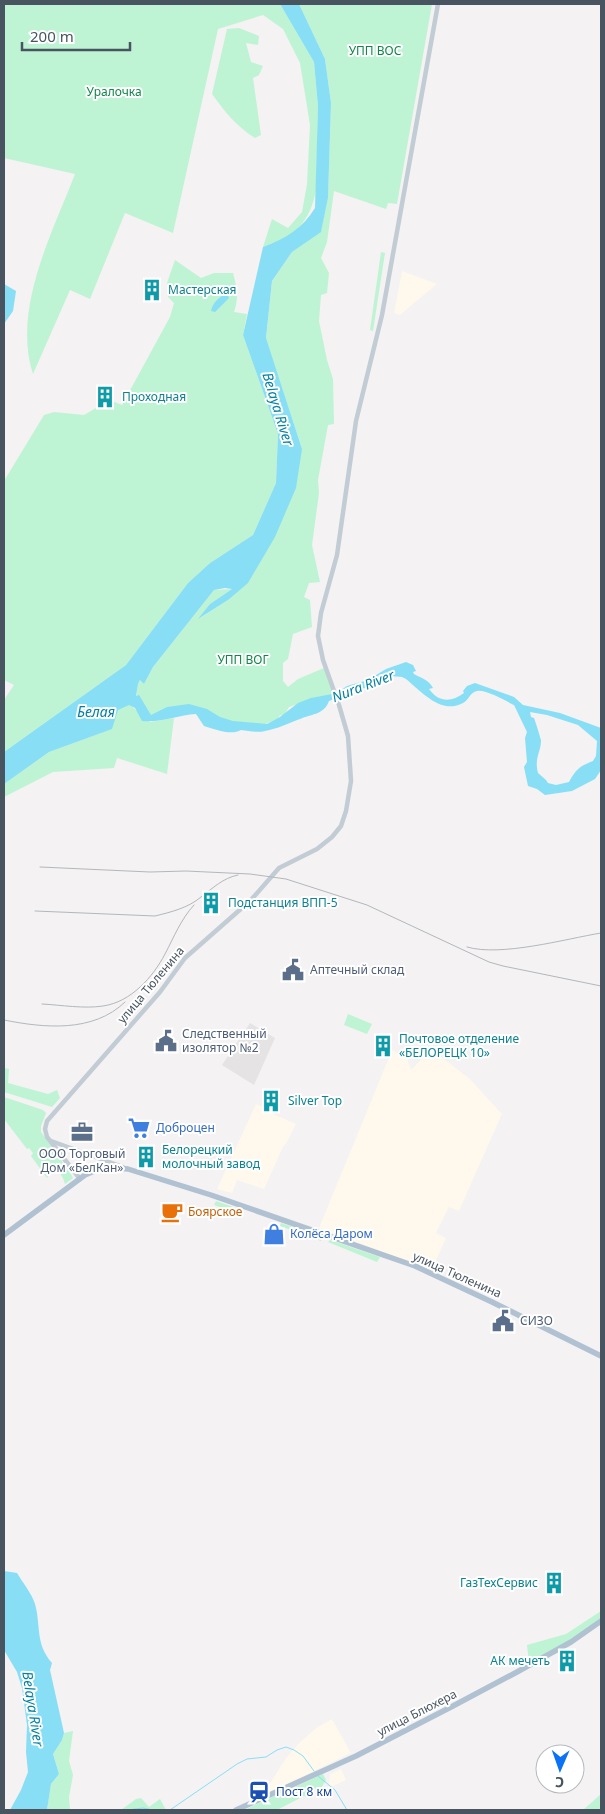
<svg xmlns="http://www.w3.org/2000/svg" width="605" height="1814" font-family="'Noto Sans',sans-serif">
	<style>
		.commercial { fill: #fef9ec }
		.education { fill: #e5e3e4 }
		.green { fill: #bef4d3 }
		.water { fill: #88def4; fill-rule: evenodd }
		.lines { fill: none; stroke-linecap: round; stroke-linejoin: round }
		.stream { stroke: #88def4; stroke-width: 1 }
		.minor { stroke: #c2ccd4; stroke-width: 4.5 }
		.major { stroke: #b0c1d2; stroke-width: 5.5 }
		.rail { stroke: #b3b7bd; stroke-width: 1 }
		.labels { text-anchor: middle; stroke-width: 4; stroke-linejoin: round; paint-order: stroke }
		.park-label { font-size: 12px; fill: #0f864a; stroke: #fff }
		.culture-label { font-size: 12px; fill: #0d838f; stroke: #fff; text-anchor: start }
		.service-label { font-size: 12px; fill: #4e5e75; stroke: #fff; text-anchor: start }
		.street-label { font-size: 12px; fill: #485561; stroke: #fff }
		.shop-label { font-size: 12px; fill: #366cbe; stroke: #fff; text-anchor: start }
		.food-label { font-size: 12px; fill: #c56008; stroke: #fff; text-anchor: start }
		.transit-label { font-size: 12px; fill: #164399; stroke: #fff; text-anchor: start }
		.water-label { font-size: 14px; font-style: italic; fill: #0381a2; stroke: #fff }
	</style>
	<rect width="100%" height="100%" fill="#f4f2f2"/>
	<!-- commercial -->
	<g class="commercial">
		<path d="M402 271 437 284 400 315 394 313Z"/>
		<path d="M431 1049 470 1079 502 1114 459 1211 449 1207 436 1233 446 1238 432 1270 319 1228 392 1050 407 1058 411 1070Z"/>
		<path d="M256 1104 263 1107 262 1109 296 1124 287 1142 283 1147 264 1189 237 1180 232 1193 217 1189Z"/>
		<path d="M332 1719 351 1753 262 1796 286 1758 300 1742 316 1728Z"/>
		<path d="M341 1769 346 1780 329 1788 330 1774Z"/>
	</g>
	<!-- education -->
	<path class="education" d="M250 1023 275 1038 254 1085 222 1065Z"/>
	<!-- green -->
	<g class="green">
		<path d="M4 4H280L314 62 318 106 316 190C309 225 295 235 263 247L272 219 288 228 302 212 307 184 310 125 300 63 283 29 263 15 218 29 173 233 125 213 90 299 70 290 33 374C12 309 52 234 75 174L4 158Z"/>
		<path d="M299 4H432L397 204 388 203 386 209 334 191 327 242 321 258 329 273 327 293 321 295 319 321 327 360 333 379 334 424 328 425 318 480 319 493 312 545 320 582 309 583 304 597 310 600 312 627 293 634 288 659 283 663V681L288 687 298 679 324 668 334 693 325 697 321 696 289 707 284 716 280 715 278 719 263 725 227 724 201 708 152 717 136 697 138 684 141 679 144 684 153 667 214 590 232 589 210 604 200 618 228 600 302 449 266 339 272 281 292 252 321 231 328 198 331 103 325 59Z"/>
		<path d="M239 28 259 36 258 45 246 43 251 62 263 66 259 75 253 78 261 135 255 138C236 126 225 112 212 94L227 29Z"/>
		<path d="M381 252 385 253 373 331 370 330Z"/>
		<path d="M175 260 201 278 214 273H233C237 287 239 298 234 312L247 314 243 335 278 434 276 483 253 535 210 563 188 583 126 665 4 752V700L14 685 4 680V481L44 415 54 412 84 415 101 405 107 399 122 405 170 317 174 303 168 297 167 283Z"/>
		<path d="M129 704 150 722 174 718 167 774 117 758 114 768 53 772 4 797 5 783 49 752 111 729 118 709Z"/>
		<path d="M348 1014 372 1024 367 1034 344 1025Z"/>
		<path d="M4 1068 9 1069 8 1083 48 1094 57 1090 60 1098 52 1107 4 1092Z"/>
		<path d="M4 1097 43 1110 46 1113 41 1126V1132L71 1174 73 1178 65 1184 63 1178 56 1167 50 1171 47 1178 31 1156 33 1153 29 1148 27 1149 4 1119Z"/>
		<path d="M216 1201 239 1209 238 1213 214 1205Z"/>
		<path d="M281 1223 322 1237 321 1241 280 1226Z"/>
		<path d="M330 1240 380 1257 377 1262 328 1242Z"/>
		<path d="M601 1611V1618L566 1642 529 1662 527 1645 566 1634Z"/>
		<path d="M73 1731 69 1761 73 1775 69 1797 70 1809 89 1810H47L51 1784 59 1774 53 1754 62 1740 64 1733Z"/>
		<path d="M323 1774 326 1780 320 1790 313 1789 312 1798 304 1796 277 1810H244Z"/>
		<path d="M601 1794V1810H583Z"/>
		<path d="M141 1798 149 1807 160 1799 166 1810H121L136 1799Z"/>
	</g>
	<!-- water -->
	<g class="water">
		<path d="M280 4H299L325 59 331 103 328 198 321 232 292 252 272 281 266 338 302 449 296 488 275 537 248 583 228 600 198 619 210 604 232 589 225 588 214 590 153 667 144 684 140 680 138 684 136 696 139 695 151 715 167 707 189 704 207 709 220 717 233 721 267 724 280 717 298 703 311 698 332 694 341 690 347 686 368 680 386 669 406 662 413 665 416 671 413 672 414 674C421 678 429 680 433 688L429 689C439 703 452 702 464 693L463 691 467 686 475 683 514 697 523 705 560 713 601 728V770L595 779 572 791 545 795 537 789 528 786 524 767 527 762 525 738 527 732 514 705C506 701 485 689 477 691 470 692 469 700 463 703 441 715 422 692 406 679L402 677 391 676 384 680 380 684 357 690 329 701C324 715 311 714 300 719 289 723 277 729 265 731 258 733 249 731 241 730 231 736 215 729 204 726L196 714C178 715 161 723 142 721L135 708 129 705 118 710 112 729 49 752 4 784V752L126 665 188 583 210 563 253 535 276 483 278 434 243 335 263 247C285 239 303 228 315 208L318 106 314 62ZM530 712 547 715 578 725 597 741 596 756 593 761C580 766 576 769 569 782L556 785 548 783 546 780 538 773C534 757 541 753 541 740 540 737 536 723 534 718L531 717Z"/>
		<path d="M4 284 16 291 13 311 4 324Z"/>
		<path d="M227 294 229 298 215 312 211 311C212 304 220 295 227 294Z"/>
		<path d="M4 1571 17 1573C23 1583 32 1594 35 1604 41 1625 35 1644 52 1663L50 1670 64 1733 62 1740 53 1754 59 1774 51 1784 47 1810H10L21 1790 28 1772 26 1752 27 1725 22 1688 17 1672 4 1650Z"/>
	</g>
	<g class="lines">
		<!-- stream -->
		<g class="stream">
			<path d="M318 1776 335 1790 347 1810"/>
			<path d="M127 1810 143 1808 153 1810"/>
			<path d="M170 1810 237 1764 247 1759 266 1757 277 1750 286 1747 294 1750 303 1756 314 1771"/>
		</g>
		<!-- minor -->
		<g class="minor">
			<path d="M51 1141 123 1167"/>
			<path d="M80 1179 47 1137 45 1129 47 1121 160 992 185 958 251 900 279 868 317 849 332 837 341 826 346 811 351 781 348 736 339 705 323 660 318 636 321 613 337 555 356 421 382 315 438 4"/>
		</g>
		<!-- major -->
		<g class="major">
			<path d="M4 1235 85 1175 104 1167 128 1169 211 1195 415 1266 492 1302 601 1356"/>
			<path d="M236 1810 356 1756 453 1706 517 1672 571 1642 601 1621"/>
		</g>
		<!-- rail -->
		<g class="rail">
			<path d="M40 867 150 872 186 871 250 874 286 879 367 905 489 962 503 966 601 986"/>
			<path d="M35 911 155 916C171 912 188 908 201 897 213 888 223 878 238 875"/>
			<path d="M467 947C501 957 565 939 601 933"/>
			<path d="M42 1004C61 1005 84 1009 103 1006 131 1002 153 977 165 954 174 937 181 919 194 905"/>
			<path d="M4 1020C44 1028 93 1033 125 1002"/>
		</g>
	</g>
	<!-- icons -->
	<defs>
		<g id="building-bare" transform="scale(1.725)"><path d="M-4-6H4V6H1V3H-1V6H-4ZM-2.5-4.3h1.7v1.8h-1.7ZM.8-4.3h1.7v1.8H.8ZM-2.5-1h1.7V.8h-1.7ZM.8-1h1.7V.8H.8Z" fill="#0f9aa8" stroke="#fff" stroke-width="2.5" paint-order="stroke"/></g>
		<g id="civic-bare" transform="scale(1.725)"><path d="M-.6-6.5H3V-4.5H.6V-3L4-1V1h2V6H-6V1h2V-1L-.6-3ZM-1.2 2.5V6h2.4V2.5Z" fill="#5c6f8a" stroke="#fff" stroke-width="2.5" paint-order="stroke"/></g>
		<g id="supermarket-bare" transform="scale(1.725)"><path d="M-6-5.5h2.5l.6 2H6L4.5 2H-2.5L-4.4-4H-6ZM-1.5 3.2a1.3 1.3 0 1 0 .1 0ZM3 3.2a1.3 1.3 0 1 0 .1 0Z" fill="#3f7fe0" stroke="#fff" stroke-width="2.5" paint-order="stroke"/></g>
		<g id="office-bare" transform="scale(1.725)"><path d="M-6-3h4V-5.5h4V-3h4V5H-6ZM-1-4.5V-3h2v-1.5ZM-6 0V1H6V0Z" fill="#5c6f8a" stroke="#fff" stroke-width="2.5" paint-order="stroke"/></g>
		<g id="cafe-bare" transform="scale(1.725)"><path d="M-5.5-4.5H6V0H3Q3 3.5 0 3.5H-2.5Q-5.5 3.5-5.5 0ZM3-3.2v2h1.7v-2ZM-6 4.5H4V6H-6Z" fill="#e8710a" stroke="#fff" stroke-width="2.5" paint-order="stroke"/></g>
		<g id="shop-bare" transform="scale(1.725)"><path d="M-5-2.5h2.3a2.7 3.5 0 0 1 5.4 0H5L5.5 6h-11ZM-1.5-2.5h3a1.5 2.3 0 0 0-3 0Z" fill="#3f7fe0" stroke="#fff" stroke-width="2.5" paint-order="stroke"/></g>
		<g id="station-bare" transform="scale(1.725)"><path d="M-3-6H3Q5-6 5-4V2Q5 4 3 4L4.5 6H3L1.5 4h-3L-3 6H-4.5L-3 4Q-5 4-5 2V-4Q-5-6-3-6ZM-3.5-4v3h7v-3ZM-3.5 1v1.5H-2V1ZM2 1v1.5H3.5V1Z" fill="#1a4fb4" stroke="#fff" stroke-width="2.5" paint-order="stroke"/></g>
	</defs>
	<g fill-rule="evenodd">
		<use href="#building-bare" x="152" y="290"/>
		<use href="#building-bare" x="105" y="397"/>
		<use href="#building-bare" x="211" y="903"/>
		<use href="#civic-bare" x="293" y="970"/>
		<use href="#civic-bare" x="166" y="1041"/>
		<use href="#building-bare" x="383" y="1046"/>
		<use href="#building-bare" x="271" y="1101"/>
		<use href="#supermarket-bare" x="139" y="1128"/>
		<use href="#office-bare" x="82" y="1132"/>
		<use href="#building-bare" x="146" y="1157"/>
		<use href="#cafe-bare" x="172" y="1212"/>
		<use href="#shop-bare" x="274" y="1234"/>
		<use href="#civic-bare" x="503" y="1321"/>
		<use href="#building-bare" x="554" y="1583"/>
		<use href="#building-bare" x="567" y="1661"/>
		<use href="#station-bare" x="259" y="1792"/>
	</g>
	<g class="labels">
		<!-- park labels -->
		<g class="park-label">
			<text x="375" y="55">УПП ВОС</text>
			<text x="114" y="96">Уралочка</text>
			<text x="243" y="664">УПП ВОГ</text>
		</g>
		<!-- culture labels -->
		<g class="culture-label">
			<text x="168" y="294">Мастерская</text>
			<text x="122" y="401">Проходная</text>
			<text x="228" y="907">Подстанция ВПП-5</text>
			<text x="399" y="1043">Почтовое отделение<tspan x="399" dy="14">«БЕЛОРЕЦК 10»</tspan></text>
			<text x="288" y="1105">Silver Top</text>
			<text x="162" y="1154">Белорецкий<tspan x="162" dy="14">молочный завод</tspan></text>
			<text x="538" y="1587" text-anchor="end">ГазТехСервис</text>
			<text x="550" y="1665" text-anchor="end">АК мечеть</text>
		</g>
		<!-- service labels -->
		<g class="service-label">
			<text x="310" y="974">Аптечный склад</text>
			<text x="182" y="1038">Следственный<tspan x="182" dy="14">изолятор №2</tspan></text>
			<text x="82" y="1158" text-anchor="middle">ООО Торговый<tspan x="82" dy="14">Дом «БелКан»</tspan></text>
			<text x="520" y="1325">СИЗО</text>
		</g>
		<!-- street labels -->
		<g class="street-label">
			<text transform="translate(151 985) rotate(-50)" y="4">улица Тюленина</text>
			<text transform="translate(457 1275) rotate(24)" y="4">улица Тюленина</text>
			<text transform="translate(417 1713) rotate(-27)" y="4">улица Блюхера</text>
		</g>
		<!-- shop labels -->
		<g class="shop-label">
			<text x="156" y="1132">Доброцен</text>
			<text x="290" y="1238">Колёса Даром</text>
		</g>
		<!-- food labels -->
		<g class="food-label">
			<text x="188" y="1216">Боярское</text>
		</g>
		<!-- transit labels -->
		<g class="transit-label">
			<text x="276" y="1796">Пост 8 км</text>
		</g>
		<!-- water labels -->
		<g class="water-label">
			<text transform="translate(278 409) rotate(73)" y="5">Belaya River</text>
			<text transform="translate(363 686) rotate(-21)" y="5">Nura River</text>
			<text x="96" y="717">Белая</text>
			<text transform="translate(33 1709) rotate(81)" y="5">Belaya River</text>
		</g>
	</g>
	<!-- border -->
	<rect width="605" height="1814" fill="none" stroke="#485561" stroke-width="10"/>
	<!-- north arrow -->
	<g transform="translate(560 1769) rotate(182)"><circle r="24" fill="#ffffff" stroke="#b6bbc0"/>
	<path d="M0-4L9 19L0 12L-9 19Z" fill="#0b72f6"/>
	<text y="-8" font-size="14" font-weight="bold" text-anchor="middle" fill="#485561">С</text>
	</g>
	<!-- scale -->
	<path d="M22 42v8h108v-8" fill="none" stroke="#485561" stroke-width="2.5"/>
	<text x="30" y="42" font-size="15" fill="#485561" stroke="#ffffff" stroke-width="4" paint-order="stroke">200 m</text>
</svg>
